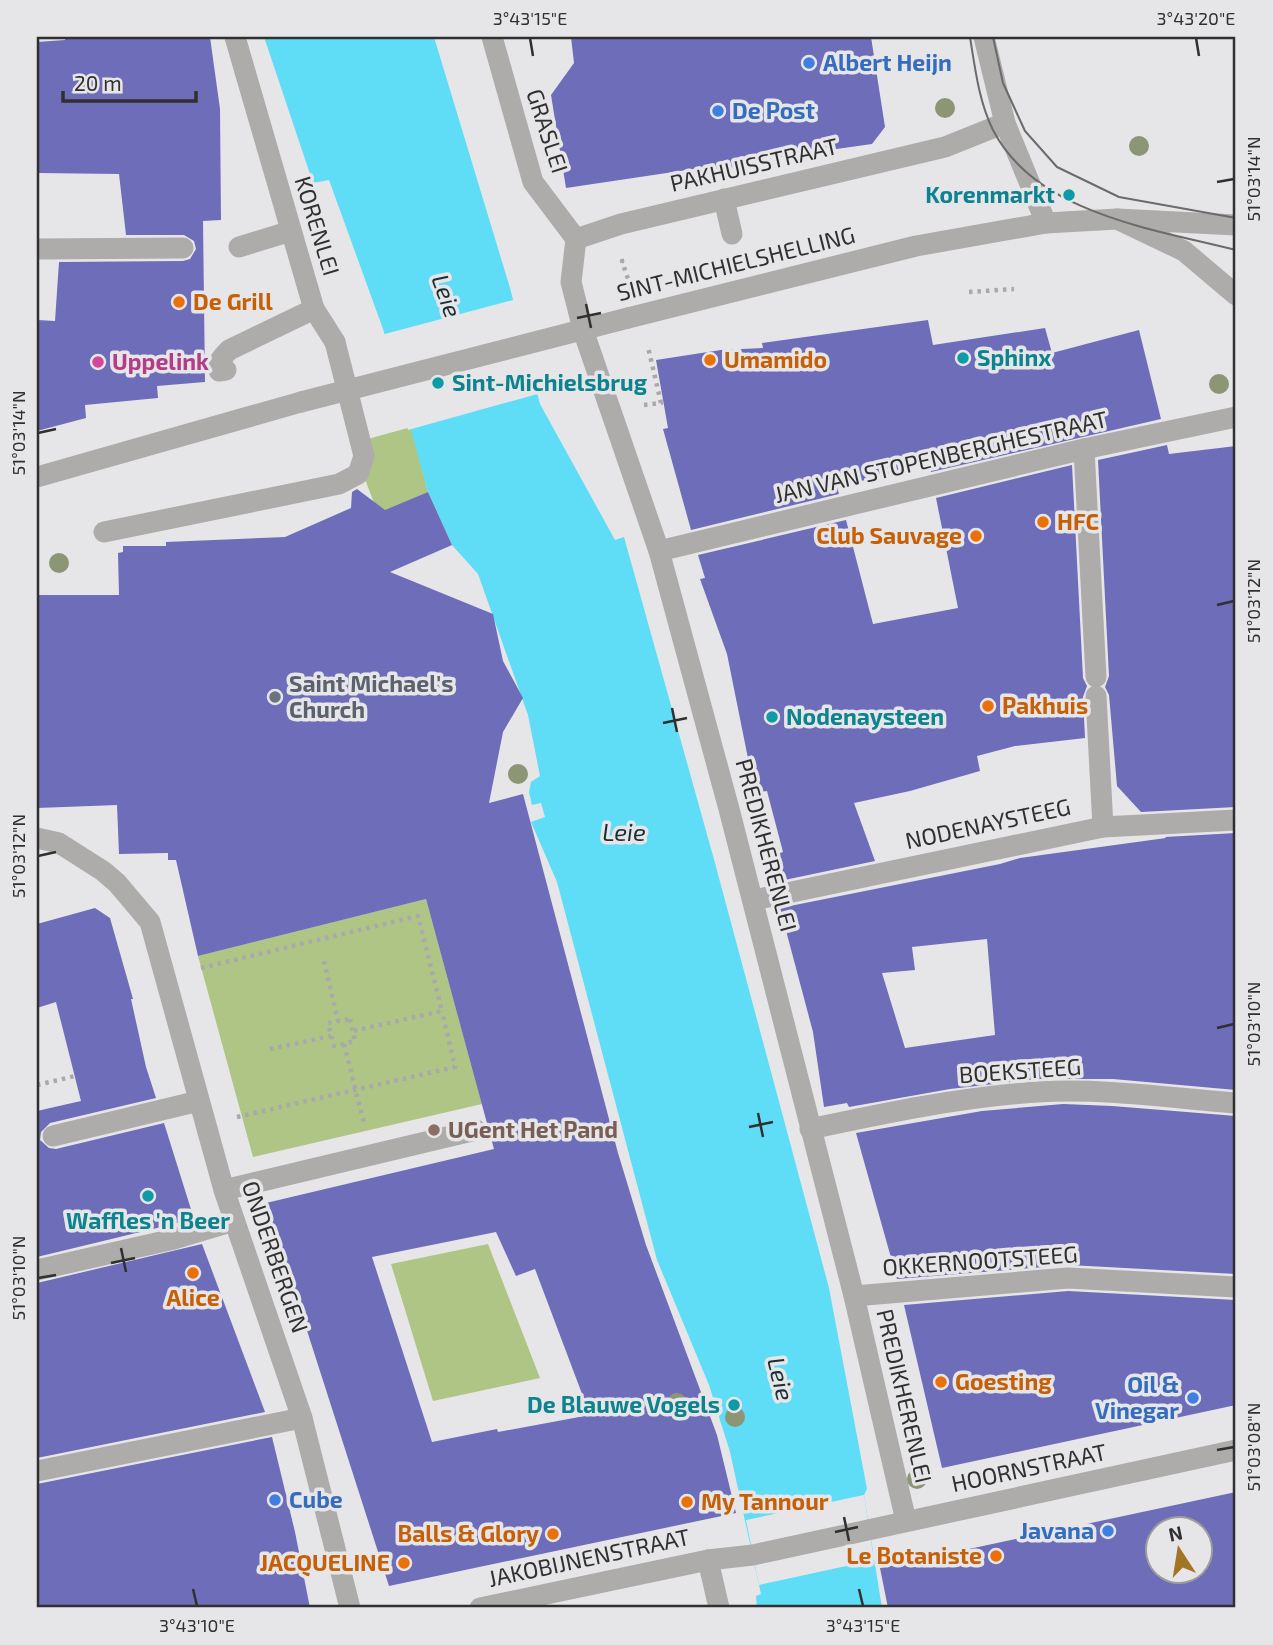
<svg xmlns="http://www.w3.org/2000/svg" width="1273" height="1645" font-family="'Exo 2',sans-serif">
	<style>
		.green { fill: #aec585 }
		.water { fill: #5fddf6 }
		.pier { fill: #e6e6e8 }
		.building { fill: #6d6db9; fill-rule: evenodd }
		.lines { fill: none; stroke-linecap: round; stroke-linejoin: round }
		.path { stroke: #a9a9aa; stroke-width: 4.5; stroke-dasharray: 3.5 5; stroke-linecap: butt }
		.service { stroke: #adacab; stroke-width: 21 }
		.pedestrian { stroke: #adacab; stroke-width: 21 }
		.minor { stroke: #adacab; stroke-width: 21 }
		.tertiary { stroke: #adacab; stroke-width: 21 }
		.tram { stroke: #6b6b6c; stroke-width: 2 }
		.minor-bridge { stroke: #adacab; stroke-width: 21 }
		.tree { fill: #8c9675 }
		.ticks { fill: none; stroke: #303030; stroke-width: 2.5 }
		.shop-dot { fill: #3f7fe0; stroke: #e6e6e8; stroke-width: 2.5 }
		.culture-dot { fill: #0f9aa8; stroke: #e6e6e8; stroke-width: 2.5 }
		.food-dot { fill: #e8710a; stroke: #e6e6e8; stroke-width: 2.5 }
		.hotel-dot { fill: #d1479c; stroke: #e6e6e8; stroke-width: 2.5 }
		.worship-dot { fill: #6b7280; stroke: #e6e6e8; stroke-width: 2.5 }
		.education-dot { fill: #8d6e63; stroke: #e6e6e8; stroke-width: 2.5 }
		.labels { text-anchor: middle; stroke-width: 7; stroke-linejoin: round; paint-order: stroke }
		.shop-label { font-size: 23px; font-weight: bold; fill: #366cbe; stroke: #e6e6e8; text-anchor: start }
		.street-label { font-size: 23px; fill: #303030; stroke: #e6e6e8 }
		.culture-label { font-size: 23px; font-weight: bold; fill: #0d838f; stroke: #e6e6e8; text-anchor: start }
		.food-label { font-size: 23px; font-weight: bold; fill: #c56008; stroke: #e6e6e8; text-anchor: start }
		.hotel-label { font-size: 23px; font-weight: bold; fill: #b23c85; stroke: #e6e6e8; text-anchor: start }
		.worship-label { font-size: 23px; font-weight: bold; fill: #5b616d; stroke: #e6e6e8; text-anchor: start }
		.education-label { font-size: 23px; font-weight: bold; fill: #785e54; stroke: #e6e6e8; text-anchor: start }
		.water-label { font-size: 24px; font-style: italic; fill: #192f34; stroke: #e6e6e8 }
		.neatline { fill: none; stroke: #303030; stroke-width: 2.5 }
		.ticks-label { font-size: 18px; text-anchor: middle; fill: #303030 }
	</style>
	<rect width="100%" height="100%" fill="#e6e6e8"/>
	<!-- green -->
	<g class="green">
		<path d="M411 427 428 492 378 514 365 479 368 439Z"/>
		<path d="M426 899 482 1104 253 1157 198 956Z"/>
		<path d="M488 1244 540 1378 433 1401 391 1264Z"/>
	</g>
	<!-- water -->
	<path class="water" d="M264 37H434L510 288 540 404 615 540 624 537 715 863 829 1288 867 1489 864 1495 882 1608H757L756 1596 761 1594 730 1452 709 1385 657 1260 557 882 531 822 545 817 541 803 532 805 529 792 531 782 540 776 528 715 478 574 452 545 428 492 383 329 329 180 313 183Z"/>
	<!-- pier -->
	<g class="pier">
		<path d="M517 299 541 393 408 430 381 335Z"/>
		<path d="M864 1495 874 1560 759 1585 746 1520Z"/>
	</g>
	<!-- building -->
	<g class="building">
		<path d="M65 37H210L220 109 221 220 203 221 205 382 157 386 158 398 85 405 86 418 37 431V320L55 321 59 262 183 261 190 259 196 249 194 241 184 235H126L119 174 37 173V42L65 40Z"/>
		<path d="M571 37H871L885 127 872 144 751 161V165L707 171V167L566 188 551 95 574 63Z"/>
		<path d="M928 320 933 345 1045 328 1052 353 1139 330 1161 419 931 472 929 464 837 487 839 494 691 530 663 429 668 428 656 360 721 350 763 348 762 343Z"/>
		<path d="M1167 445 1169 454 1236 446V807L1141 812 1117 786 1109 695 1105 687 1109 676 1098 460Z"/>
		<path d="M1072 465 1083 678 1087 686 1083 697 1085 738 1015 746 977 756 980 771 910 791 854 803 875 861 775 882 769 857 783 852 767 791 755 793 727 654 700 579 705 578 698 555 846 520 873 624 958 608 936 498Z"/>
		<path d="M357 489 385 510 428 492 452 545 390 572 493 614 503 661 523 698 503 732 489 803 523 794 618 1153 646 1245 717 1435 736 1513 389 1586 266 1203 494 1149 426 899 198 956 176 860H168V853L119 854 117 805 37 808V595H119L118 553 123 552V546H166V542L285 537 351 508 352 492ZM496 1232 516 1276 535 1269 590 1415 498 1432 497 1429 432 1442 372 1257Z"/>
		<path d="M1236 833V1090L1113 1079H1038L950 1089 849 1107 847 1103 824 1107 813 1032 780 908 1000 864 1020 858 1166 838 1165 837ZM987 939 995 1035 905 1048 882 973 915 970 912 947Z"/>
		<path d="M95 908 110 918 133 999H131L146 1067 156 1098 50 1123 41 1132 40 1140 49 1148 56 1149 164 1123 194 1219 37 1257V1111L81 1101 56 1002 37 1008V924Z"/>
		<path d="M1063 1104 1112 1106 1236 1116V1274L1069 1265 897 1279 856 1133 982 1111Z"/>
		<path d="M202 1244 265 1412 37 1458V1283Z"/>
		<path d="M1068 1291 1236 1300V1405L942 1468 904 1305Z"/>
		<path d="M272 1437 295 1532 310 1608H37V1484Z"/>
		<path d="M1236 1492V1608H888L880 1568ZM1158 1530H1200V1572H1158Z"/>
	</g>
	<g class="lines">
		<!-- path -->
		<g class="path">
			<path d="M624 261H622L630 285"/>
			<path d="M969 292 1014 289"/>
			<path d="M644 405 661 403 648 347"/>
			<path d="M324 961 338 1021"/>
			<path d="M201 968 418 916 442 1011 353 1031"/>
			<path d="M350 1019 355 1041 334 1046 328 1023Z"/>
			<path d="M344 1044 364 1123"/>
			<path d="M270 1049 331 1036"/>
			<path d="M37 1085 75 1076"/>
			<path d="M237 1117 455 1067 442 1011"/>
		</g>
		<!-- service -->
		<g class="service">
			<path d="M724 199 732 234"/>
			<path d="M53 1136 199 1101"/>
			<path d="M224 1190 476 1130"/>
		</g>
		<!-- pedestrian -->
		<g class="pedestrian">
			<path d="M1117 219 1236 225"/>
			<path d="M104 532 339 484 358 474 364 456 335 342"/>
		</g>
		<!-- minor -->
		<g class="minor">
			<path d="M492 37 533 182 576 239 571 282 584 333 659 551 729 809 854 1296 906 1521"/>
			<path d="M984 37 1005 123 1046 223"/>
			<path d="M576 239 621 224 945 147 1005 123"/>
			<path d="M239 247 291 231"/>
			<path d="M37 249 183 248"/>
			<path d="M314 309 335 342"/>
			<path d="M628 318 916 246 1046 223 1117 219 1184 251 1236 295"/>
			<path d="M226 370 219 371C216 362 223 357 229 350L314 309 235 37"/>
			<path d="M1084 449 1096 677"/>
			<path d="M37 477 301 402"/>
			<path d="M659 551 1084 449 1236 417"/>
			<path d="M1096 696 1103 827"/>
			<path d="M754 900 1103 827 1236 820"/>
			<path d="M810 1129C885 1113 961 1097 1038 1092 1104 1088 1171 1098 1236 1103"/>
			<path d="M37 1270 174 1239 234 1221"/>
			<path d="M854 1296 1068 1278 1236 1287"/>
			<path d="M37 1471 302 1418"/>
			<path d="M708 1560 719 1608"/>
			<path d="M480 1608 708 1560 753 1555 1236 1450"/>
		</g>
		<!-- tertiary -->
		<path class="tertiary" d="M37 838 59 843 103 871 117 883 150 922 224 1190 302 1418 350 1608"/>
		<!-- tram -->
		<g class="tram">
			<path d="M970 37C975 68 979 102 993 130 1036 214 1154 229 1236 250"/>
			<path d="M993 37 1003 83 1025 131 1057 167 1119 197 1236 218"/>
		</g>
		<!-- minor-bridge -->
		<path class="minor-bridge" d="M301 402 628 318"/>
	</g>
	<!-- trees -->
	<g class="tree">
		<circle cx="945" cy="108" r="10"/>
		<circle cx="1139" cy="146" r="10"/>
		<circle cx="1219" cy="384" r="10"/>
		<circle cx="59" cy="563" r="10"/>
		<circle cx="518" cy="774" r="10"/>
		<circle cx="677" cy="1403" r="10"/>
		<circle cx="735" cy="1417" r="10"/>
		<circle cx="917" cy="1479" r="10"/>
	</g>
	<!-- ticks -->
	<path class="ticks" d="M530 38 533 56M1196 38 1199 56M1217 182 1234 179M586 304 591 328M577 318 601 313M38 433 56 429M1217 605 1234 601M672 708 677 732M663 723 687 718M38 856 56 852M1217 1028 1234 1024M758 1113 763 1137M749 1127 773 1122M121 1248 126 1272M111 1263 135 1258M38 1278 56 1275M1217 1450 1234 1447M844 1517 849 1541M835 1532 858 1527M193 1589 197 1606M859 1589 863 1606"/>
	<!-- markers -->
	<g class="shop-dot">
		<circle cx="809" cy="63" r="7"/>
		<circle cx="718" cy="111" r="7"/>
		<circle cx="1193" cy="1398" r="7"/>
		<circle cx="275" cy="1500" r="7"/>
		<circle cx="1108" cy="1531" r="7"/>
	</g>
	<g class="culture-dot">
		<circle cx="1069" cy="195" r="7"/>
		<circle cx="963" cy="358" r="7"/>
		<circle cx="438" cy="383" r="7"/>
		<circle cx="772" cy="717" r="7"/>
		<circle cx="148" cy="1196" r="7"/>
		<circle cx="734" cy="1405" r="7"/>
	</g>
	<g class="food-dot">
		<circle cx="179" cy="302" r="7"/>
		<circle cx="710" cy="360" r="7"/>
		<circle cx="1043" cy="522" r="7"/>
		<circle cx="976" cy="536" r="7"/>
		<circle cx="988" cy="706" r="7"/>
		<circle cx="193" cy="1273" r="7"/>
		<circle cx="941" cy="1382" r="7"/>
		<circle cx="687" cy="1502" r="7"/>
		<circle cx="553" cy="1534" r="7"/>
		<circle cx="996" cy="1556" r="7"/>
		<circle cx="404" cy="1563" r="7"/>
	</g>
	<circle class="hotel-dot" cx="98" cy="362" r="7"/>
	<circle class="worship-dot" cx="275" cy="697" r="7"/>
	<circle class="education-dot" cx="434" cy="1130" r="7"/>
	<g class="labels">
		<!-- shop labels -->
		<g class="shop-label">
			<text x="823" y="71">Albert Heijn</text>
			<text x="732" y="119">De Post</text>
			<text x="1179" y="1393" text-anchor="end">Oil &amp;<tspan x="1179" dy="26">Vinegar</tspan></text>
			<text x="289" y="1508">Cube</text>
			<text x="1094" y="1539" text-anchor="end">Javana</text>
		</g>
		<!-- street labels -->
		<g class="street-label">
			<text transform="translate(547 131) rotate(72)" y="8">GRASLEI</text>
			<text transform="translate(754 165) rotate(-13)" y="8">PAKHUISSTRAAT</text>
			<text transform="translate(317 226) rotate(73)" y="8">KORENLEI</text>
			<text transform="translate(736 264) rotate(-14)" y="8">SINT-MICHIELSHELLING</text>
			<text transform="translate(941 457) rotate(-13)" y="8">JAN VAN STOPENBERGHESTRAAT</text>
			<text transform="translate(988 824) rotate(-12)" y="8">NODENAYSTEEG</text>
			<text transform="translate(766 845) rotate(75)" y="8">PREDIKHERENLEI</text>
			<text transform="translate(1020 1071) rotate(-4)" y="8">BOEKSTEEG</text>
			<text transform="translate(275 1257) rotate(71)" y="8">ONDERBERGEN</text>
			<text transform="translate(980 1261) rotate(-4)" y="8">OKKERNOOTSTEEG</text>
			<text transform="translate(904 1396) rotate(77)" y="8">PREDIKHERENLEI</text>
			<text transform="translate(1029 1468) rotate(-12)" y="8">HOORNSTRAAT</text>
			<text transform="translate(589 1558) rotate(-12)" y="8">JAKOBIJNENSTRAAT</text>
		</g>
		<!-- culture labels -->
		<g class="culture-label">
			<text x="1055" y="203" text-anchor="end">Korenmarkt</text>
			<text x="977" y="366">Sphinx</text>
			<text x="452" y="391">Sint-Michielsbrug</text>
			<text x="786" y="725">Nodenaysteen</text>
			<text x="148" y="1229" text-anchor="middle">Waffles 'n Beer</text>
			<text x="720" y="1413" text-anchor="end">De Blauwe Vogels</text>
		</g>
		<!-- food labels -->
		<g class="food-label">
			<text x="193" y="310">De Grill</text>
			<text x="724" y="368">Umamido</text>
			<text x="1057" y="530">HFC</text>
			<text x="962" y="544" text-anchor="end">Club Sauvage</text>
			<text x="1002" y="714">Pakhuis</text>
			<text x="193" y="1306" text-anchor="middle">Alice</text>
			<text x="955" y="1390">Goesting</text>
			<text x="701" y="1510">My Tannour</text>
			<text x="539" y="1542" text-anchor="end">Balls &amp; Glory</text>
			<text x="982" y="1564" text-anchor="end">Le Botaniste</text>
			<text x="390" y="1571" text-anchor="end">JACQUELINE</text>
		</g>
		<!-- hotel labels -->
		<g class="hotel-label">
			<text x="112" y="370">Uppelink</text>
		</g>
		<!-- worship labels -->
		<g class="worship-label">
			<text x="289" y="692">Saint Michael's<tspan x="289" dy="26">Church</tspan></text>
		</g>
		<!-- education labels -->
		<g class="education-label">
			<text x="448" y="1138">UGent Het Pand</text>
		</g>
		<!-- water labels -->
		<g class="water-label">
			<text transform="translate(446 296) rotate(70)" y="8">Leie</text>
			<text x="624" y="841">Leie</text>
			<text transform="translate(780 1379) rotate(76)" y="8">Leie</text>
		</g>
	</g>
	<!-- border -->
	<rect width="1273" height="1645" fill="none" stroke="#e6e6e8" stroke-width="77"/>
	<!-- north arrow -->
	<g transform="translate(1179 1550) rotate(348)"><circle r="33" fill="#e6e6e8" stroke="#9d9d9e" stroke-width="2"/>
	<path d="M0-5L12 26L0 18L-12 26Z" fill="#a27526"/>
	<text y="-10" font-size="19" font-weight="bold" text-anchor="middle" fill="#303030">N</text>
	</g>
	<!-- scale -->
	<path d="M63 91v10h133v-10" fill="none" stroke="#303030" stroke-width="3.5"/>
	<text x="74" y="91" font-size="21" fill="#303030" stroke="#e6e6e8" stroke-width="5" paint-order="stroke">20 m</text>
	<rect x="38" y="38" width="1196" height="1568" class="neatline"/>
	<g class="ticks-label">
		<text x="530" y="25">3°43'15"E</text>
		<text x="1196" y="25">3°43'20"E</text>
		<text transform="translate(1254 179) rotate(-90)" y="6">51°03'14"N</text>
		<text transform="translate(19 433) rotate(-90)" y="6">51°03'14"N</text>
		<text transform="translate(1254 601) rotate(-90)" y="6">51°03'12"N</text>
		<text transform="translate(19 856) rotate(-90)" y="6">51°03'12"N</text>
		<text transform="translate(1254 1024) rotate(-90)" y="6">51°03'10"N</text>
		<text transform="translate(19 1278) rotate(-90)" y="6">51°03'10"N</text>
		<text transform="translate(1254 1447) rotate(-90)" y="6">51°03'08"N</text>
		<text x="197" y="1632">3°43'10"E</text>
		<text x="863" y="1632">3°43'15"E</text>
	</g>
</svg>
